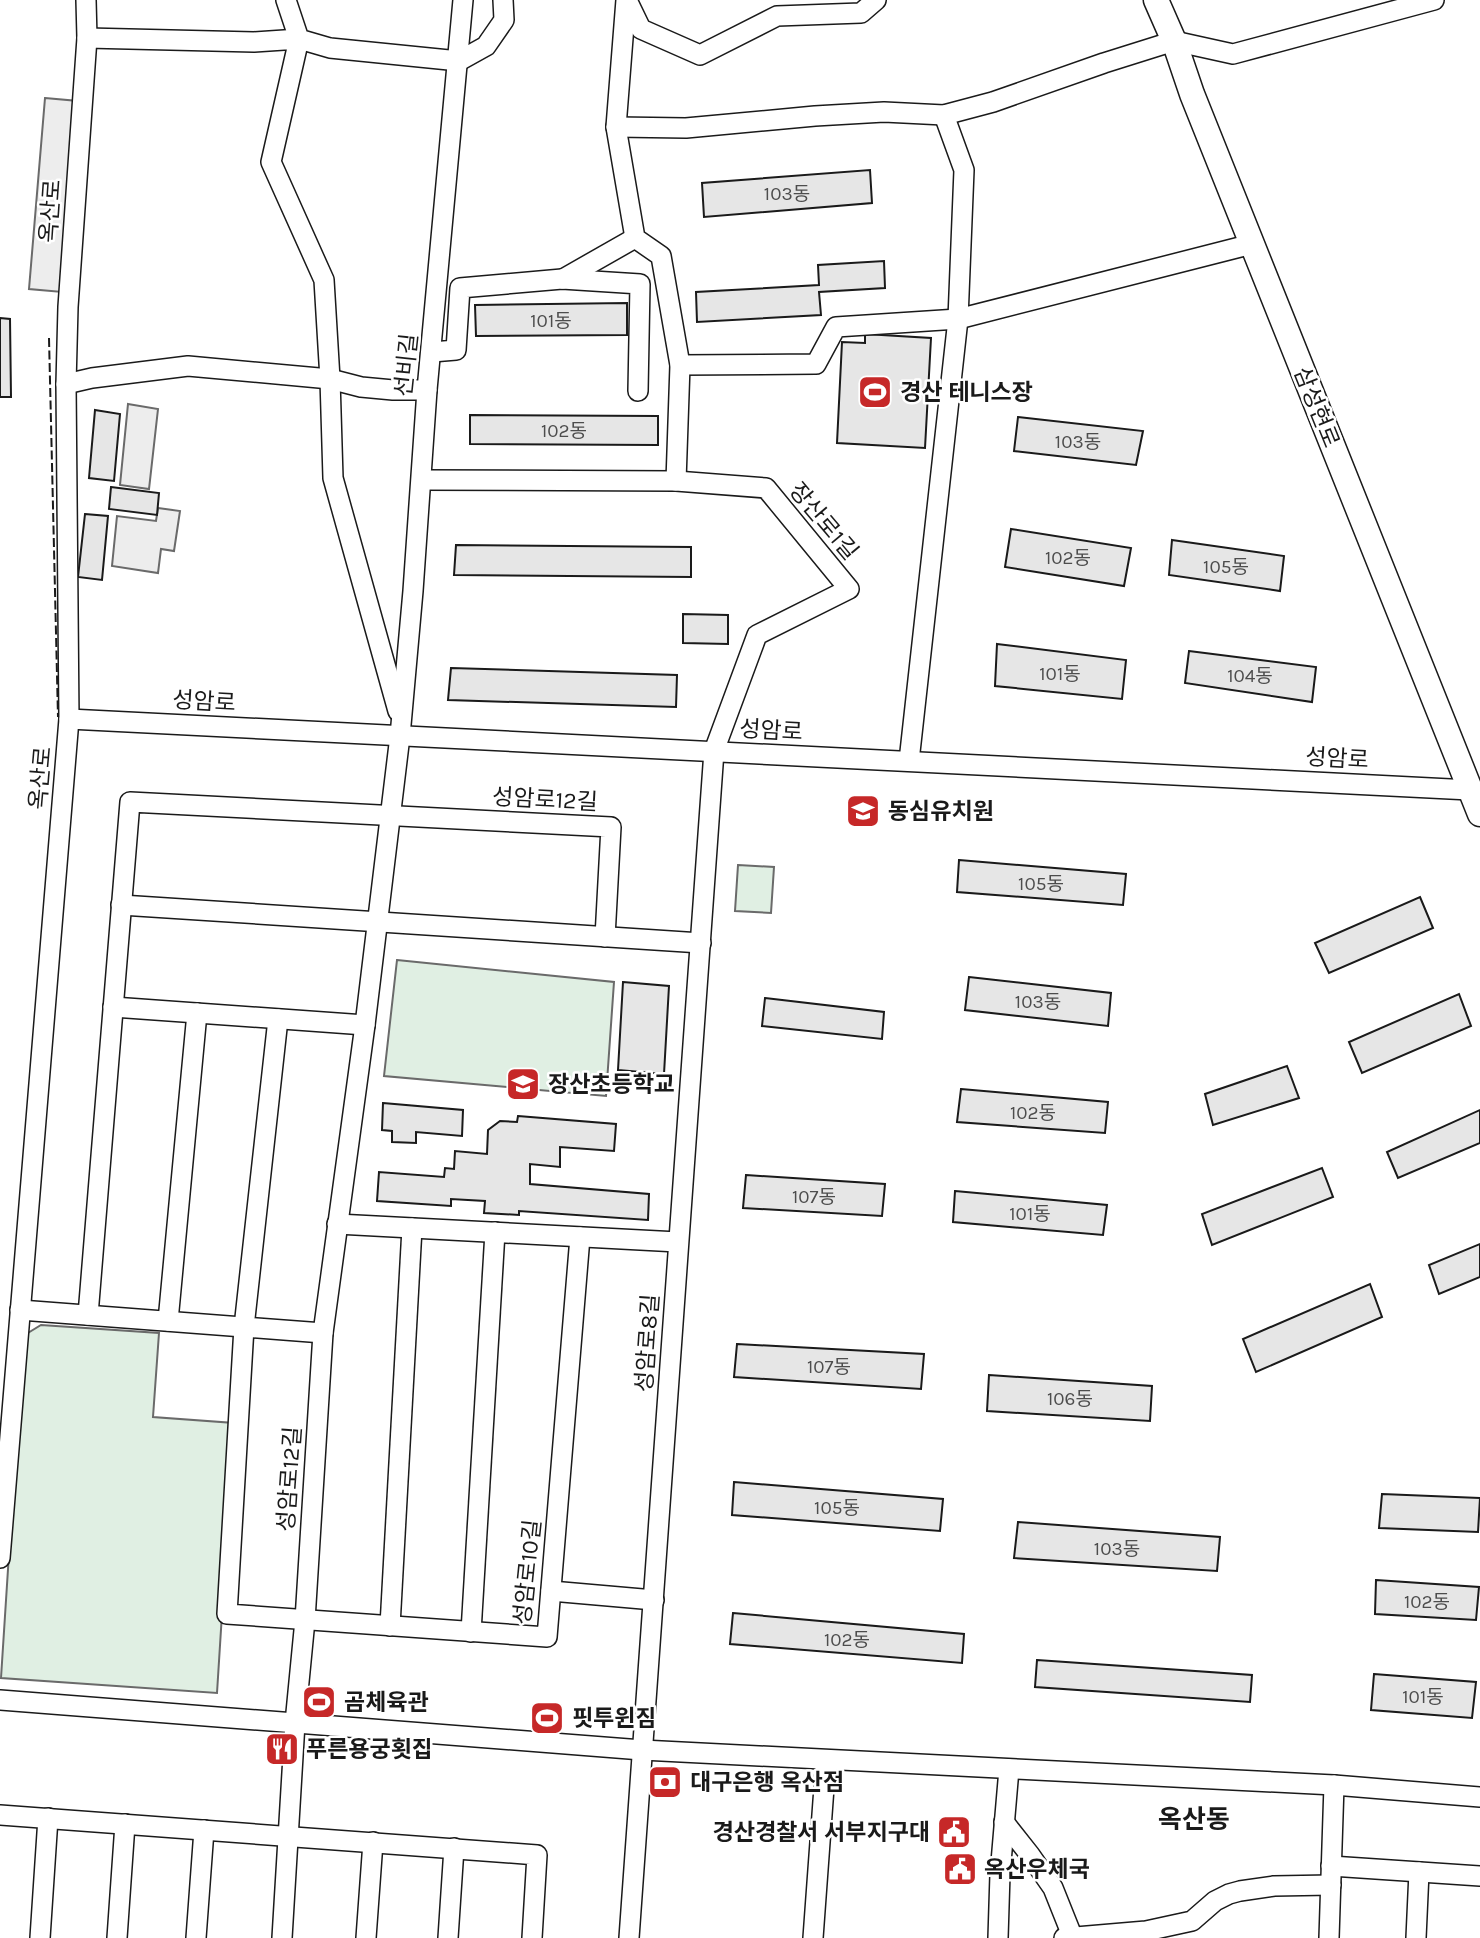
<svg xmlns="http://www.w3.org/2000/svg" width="1480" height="1938" font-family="Karla,'Noto Sans KR',sans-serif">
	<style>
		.green { fill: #e0efe3; stroke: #6a6a6a; stroke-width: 2 }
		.parking { fill: #ededed; stroke: #6a6a6a; stroke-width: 2 }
		.building { fill: #e6e6e6; stroke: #1a1a1a; stroke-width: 2 }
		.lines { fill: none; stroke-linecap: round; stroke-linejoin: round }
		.minor-casing { stroke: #1a1a1a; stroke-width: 22 }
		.major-casing { stroke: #1a1a1a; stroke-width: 27 }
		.minor { stroke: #fff; stroke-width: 19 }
		.major { stroke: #fff; stroke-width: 24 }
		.fence { stroke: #1a1a1a; stroke-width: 2; stroke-dasharray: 9 3.5; stroke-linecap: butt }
		.labels { text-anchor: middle; stroke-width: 5; stroke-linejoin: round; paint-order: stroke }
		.number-label { font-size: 19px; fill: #4d4d4d }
		.street-label { font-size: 23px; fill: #1a1a1a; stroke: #fff }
		.poi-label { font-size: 23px; font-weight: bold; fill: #1a1a1a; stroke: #fff; text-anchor: start }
		.quarter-label { font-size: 26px; font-weight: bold; fill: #1a1a1a; stroke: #fff }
	</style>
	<rect width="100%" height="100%" fill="#fff"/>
	<!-- green -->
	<g class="green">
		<path d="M738 865 774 867 771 913 735 911Z"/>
		<path d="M397 960 614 982 606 1096 384 1076Z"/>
		<path d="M41 1325 159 1333 153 1417 234 1423 217 1693 1 1678 23 1336Z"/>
	</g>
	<!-- parking -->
	<g class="parking">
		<path d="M45 98 78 101 62 292 29 289Z"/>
		<path d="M128 404 158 409 149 489 120 485Z"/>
		<path d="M158 508 180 511 174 551 161 549 158 573 112 566 117 516 156 521Z"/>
	</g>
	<!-- building -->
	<g class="building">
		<path d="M870 170 872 203 704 217 702 183Z"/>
		<path d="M884 261 885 288 819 292 821 315 697 322 696 292 819 285 818 265Z"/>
		<path d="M627 303V335L476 336 475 305Z"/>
		<path d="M0 318 10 319 11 397H0Z"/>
		<path d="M865 334 931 338 925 448 837 443 842 342 865 343Z"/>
		<path d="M95 410 120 414 114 481 89 478Z"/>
		<path d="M470 415 658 416V445L470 444Z"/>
		<path d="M1018 417 1143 431 1136 465 1014 451Z"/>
		<path d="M111 487 159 493 157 515 109 509Z"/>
		<path d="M85 514 108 516 102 580 78 577Z"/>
		<path d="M1011 529 1131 548 1124 586 1005 567Z"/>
		<path d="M1172 540 1284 556 1280 591 1169 575Z"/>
		<path d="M456 545 691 547V577L454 575Z"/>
		<path d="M683 614 728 615V644L683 643Z"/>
		<path d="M997 644 1126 660 1122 699 995 686Z"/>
		<path d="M1189 651 1316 667 1312 702 1185 683Z"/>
		<path d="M451 668 677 675 676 707 448 700Z"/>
		<path d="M959 860 1126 874 1123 905 957 892Z"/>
		<path d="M1420 897 1433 928 1329 973 1315 943Z"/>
		<path d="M969 977 1111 993 1108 1026 965 1010Z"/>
		<path d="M623 982 669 986 664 1074 618 1070Z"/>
		<path d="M1459 994 1471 1026 1362 1073 1349 1042Z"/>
		<path d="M765 998 884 1012 882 1039 762 1026Z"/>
		<path d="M1287 1066 1299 1098 1213 1125 1205 1094Z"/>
		<path d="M961 1089 1108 1102 1105 1133 957 1122Z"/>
		<path d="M383 1103 463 1110 462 1136 416 1132V1143L392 1142V1131L382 1130Z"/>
		<path d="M1480 1110V1143L1398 1178 1387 1152Z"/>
		<path d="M518 1116 616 1124 614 1151 560 1147V1167L530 1164V1184L649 1194 648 1220 519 1211V1215L484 1213 485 1201 451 1199V1206L377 1201 379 1172 444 1177 445 1168 454 1169 455 1151 487 1154 488 1130 500 1121 517 1122Z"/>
		<path d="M1322 1168 1333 1197 1212 1245 1202 1214Z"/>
		<path d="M746 1175 885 1184 882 1216 743 1208Z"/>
		<path d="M955 1191 1107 1205 1103 1235 953 1222Z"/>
		<path d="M1480 1244V1277L1439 1294 1429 1265Z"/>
		<path d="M1370 1284 1382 1317 1256 1372 1243 1339Z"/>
		<path d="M737 1344 924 1354 921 1389 734 1377Z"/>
		<path d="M989 1375 1152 1386 1150 1421 987 1411Z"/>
		<path d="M734 1482 943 1499 940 1531 732 1515Z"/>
		<path d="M1382 1494 1480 1498 1478 1532 1379 1528Z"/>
		<path d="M1018 1522 1220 1537 1217 1571 1014 1558Z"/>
		<path d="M1376 1580 1479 1587 1476 1620 1375 1614Z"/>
		<path d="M733 1613 964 1634 962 1663 730 1644Z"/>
		<path d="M1037 1660 1252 1675 1250 1702 1035 1687Z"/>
		<path d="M1374 1674 1476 1682 1472 1718 1371 1710Z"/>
	</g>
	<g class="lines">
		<!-- minor casing -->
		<g class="minor-casing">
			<g id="minor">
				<path d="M286 0 299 39 330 48 459 61 486 46 504 20 503 0"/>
				<path d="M627 0 641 29 700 55 777 16 861 13 876 0"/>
				<path d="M87 38 254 42 299 39 271 162 324 280 330 379 333 478 398 711"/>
				<path d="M616 127 686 128 815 116 884 112 944 115 993 102 1104 63 1174 41 1233 54 1434 0"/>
				<path d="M563 279 635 238"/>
				<path d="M432 352 456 350 460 288 562 279 640 284 638 391"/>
				<path d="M680 365 816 364 836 327 958 319 1252 244"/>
				<path d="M66 384 92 378 188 366 330 379 361 387 393 390H427"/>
				<path d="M422 480 676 481 680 365 661 256 635 238 616 127 626 0"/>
				<path d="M69 719 1470 790"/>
				<path d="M909 761 958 319 964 170 944 115"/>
				<path d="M121 905 701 943"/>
				<path d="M113 1007 365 1025"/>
				<path d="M278 1019 244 1327 227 1614 547 1637 580 1237"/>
				<path d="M337 1224 678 1242"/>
				<path d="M20 1310 323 1333"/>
				<path d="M88 1315 130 802 611 827 605 937"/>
				<path d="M168 1321 197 1013"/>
				<path d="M0 1558 69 719 66 384 68 307 87 38 86 0"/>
				<path d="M551 1591 654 1600"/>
				<path d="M390 1626 412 1228"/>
				<path d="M471 1632 495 1232"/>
				<path d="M0 1700 642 1750 1334 1785 1480 1797"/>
				<path d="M0 1815 537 1855 532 1938"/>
				<path d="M1004 1822 1030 1855 1053 1888 1073 1938"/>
				<path d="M1331 1866 1480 1876"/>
				<path d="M40 1938 48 1818"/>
				<path d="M117 1938 125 1824"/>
				<path d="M196 1938 204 1830"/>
				<path d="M282 1938 295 1723 305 1620 323 1333 365 1025 400 736 413 591 427 390 463 0"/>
				<path d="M366 1938 373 1842"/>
				<path d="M448 1938 454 1848"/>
				<path d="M629 1938 714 751 757 635 849 589 766 488 676 481"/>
				<path d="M813 1938 826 1760"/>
				<path d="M998 1938 1000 1874 1009 1769"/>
				<path d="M1064 1938 1146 1931 1192 1921 1215 1901 1229 1894 1240 1891 1274 1886 1331 1885"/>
				<path d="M1329 1938 1334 1785"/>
				<path d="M1416 1938 1419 1872"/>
			</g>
		</g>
		<!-- major casing -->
		<g class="major-casing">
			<path id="major" d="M1156 0 1174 41 1192 94 1480 814"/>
		</g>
		<!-- minor -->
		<use href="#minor" class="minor"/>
		<!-- major -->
		<use href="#major" class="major"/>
		<!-- fence -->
		<path class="fence" d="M49 338 58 717"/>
	</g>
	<!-- icons -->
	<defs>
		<g id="stadium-square" transform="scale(1.75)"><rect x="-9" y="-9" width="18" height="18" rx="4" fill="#c62828" stroke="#fff"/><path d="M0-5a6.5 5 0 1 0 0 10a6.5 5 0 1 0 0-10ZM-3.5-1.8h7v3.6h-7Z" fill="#fff"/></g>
		<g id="school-square" transform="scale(1.75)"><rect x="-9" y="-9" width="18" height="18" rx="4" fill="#c62828" stroke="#fff"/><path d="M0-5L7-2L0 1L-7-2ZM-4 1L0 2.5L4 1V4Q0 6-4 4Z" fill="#fff"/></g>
		<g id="restaurant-square" transform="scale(1.75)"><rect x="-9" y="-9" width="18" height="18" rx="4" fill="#c62828" stroke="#fff"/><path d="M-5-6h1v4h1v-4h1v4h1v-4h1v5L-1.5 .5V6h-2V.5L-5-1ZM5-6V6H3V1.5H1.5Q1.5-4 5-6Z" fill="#fff"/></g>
		<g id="bank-square" transform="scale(1.75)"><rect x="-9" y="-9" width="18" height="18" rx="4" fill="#c62828" stroke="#fff"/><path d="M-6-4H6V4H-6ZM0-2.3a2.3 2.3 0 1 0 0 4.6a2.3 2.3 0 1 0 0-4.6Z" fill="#fff"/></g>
		<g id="civic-square" transform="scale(1.75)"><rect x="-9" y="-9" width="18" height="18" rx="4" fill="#c62828" stroke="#fff"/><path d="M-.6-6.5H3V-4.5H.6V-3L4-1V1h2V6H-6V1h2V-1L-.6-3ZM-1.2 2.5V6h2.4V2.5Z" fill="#fff"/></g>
	</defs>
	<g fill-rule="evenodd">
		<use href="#stadium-square" x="875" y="392"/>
		<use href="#school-square" x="863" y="811"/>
		<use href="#school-square" x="523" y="1084"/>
		<use href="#stadium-square" x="319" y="1702"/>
		<use href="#stadium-square" x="547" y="1718"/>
		<use href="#restaurant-square" x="282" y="1749"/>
		<use href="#bank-square" x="665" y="1782"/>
		<use href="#civic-square" x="954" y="1832"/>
		<use href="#civic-square" x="960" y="1869"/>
	</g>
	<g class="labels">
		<!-- number labels -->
		<g class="number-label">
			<text x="787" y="200">103동</text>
			<text x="551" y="327">101동</text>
			<text x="564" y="437">102동</text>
			<text x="1078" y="448">103동</text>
			<text x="1068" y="564">102동</text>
			<text x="1226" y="573">105동</text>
			<text x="1060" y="680">101동</text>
			<text x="1250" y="682">104동</text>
			<text x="1041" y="890">105동</text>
			<text x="1038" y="1008">103동</text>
			<text x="1033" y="1119">102동</text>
			<text x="814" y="1203">107동</text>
			<text x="1030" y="1220">101동</text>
			<text x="829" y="1373">107동</text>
			<text x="1070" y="1405">106동</text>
			<text x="837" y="1514">105동</text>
			<text x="1117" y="1555">103동</text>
			<text x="1427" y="1608">102동</text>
			<text x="847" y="1646">102동</text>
			<text x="1423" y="1703">101동</text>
		</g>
		<!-- street labels -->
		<g class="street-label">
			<text transform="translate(50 211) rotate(-86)" y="8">옥산로</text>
			<text transform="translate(406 365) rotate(-84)" y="8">선비길</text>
			<text transform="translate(1317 407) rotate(68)" y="8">삼성현로</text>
			<text transform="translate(824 521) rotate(50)" y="8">장산로1길</text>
			<text transform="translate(204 701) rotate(3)" y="8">성암로</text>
			<text transform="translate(771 730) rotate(3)" y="8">성암로</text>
			<text transform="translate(1337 758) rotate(3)" y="8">성암로</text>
			<text transform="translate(40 778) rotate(-85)" y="8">옥산로</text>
			<text transform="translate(545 799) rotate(3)" y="8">성암로12길</text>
			<text transform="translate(647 1343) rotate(-86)" y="8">성암로8길</text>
			<text transform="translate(289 1479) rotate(-86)" y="8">성암로12길</text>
			<text transform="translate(527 1572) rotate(-84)" y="8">성암로10길</text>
		</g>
		<!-- poi labels -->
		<g class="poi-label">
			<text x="900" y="400">경산 테니스장</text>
			<text x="888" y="819">동심유치원</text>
			<text x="548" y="1092">장산초등학교</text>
			<text x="344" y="1710">곰체육관</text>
			<text x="572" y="1726">핏투윈짐</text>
			<text x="306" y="1757">푸른용궁횟집</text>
			<text x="690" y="1790">대구은행 옥산점</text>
			<text x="930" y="1840" text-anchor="end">경산경찰서 서부지구대</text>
			<text x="984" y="1877">옥산우체국</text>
		</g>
		<!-- quarter labels -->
		<g class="quarter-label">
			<text x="1194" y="1828">옥산동</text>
		</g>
	</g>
</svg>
